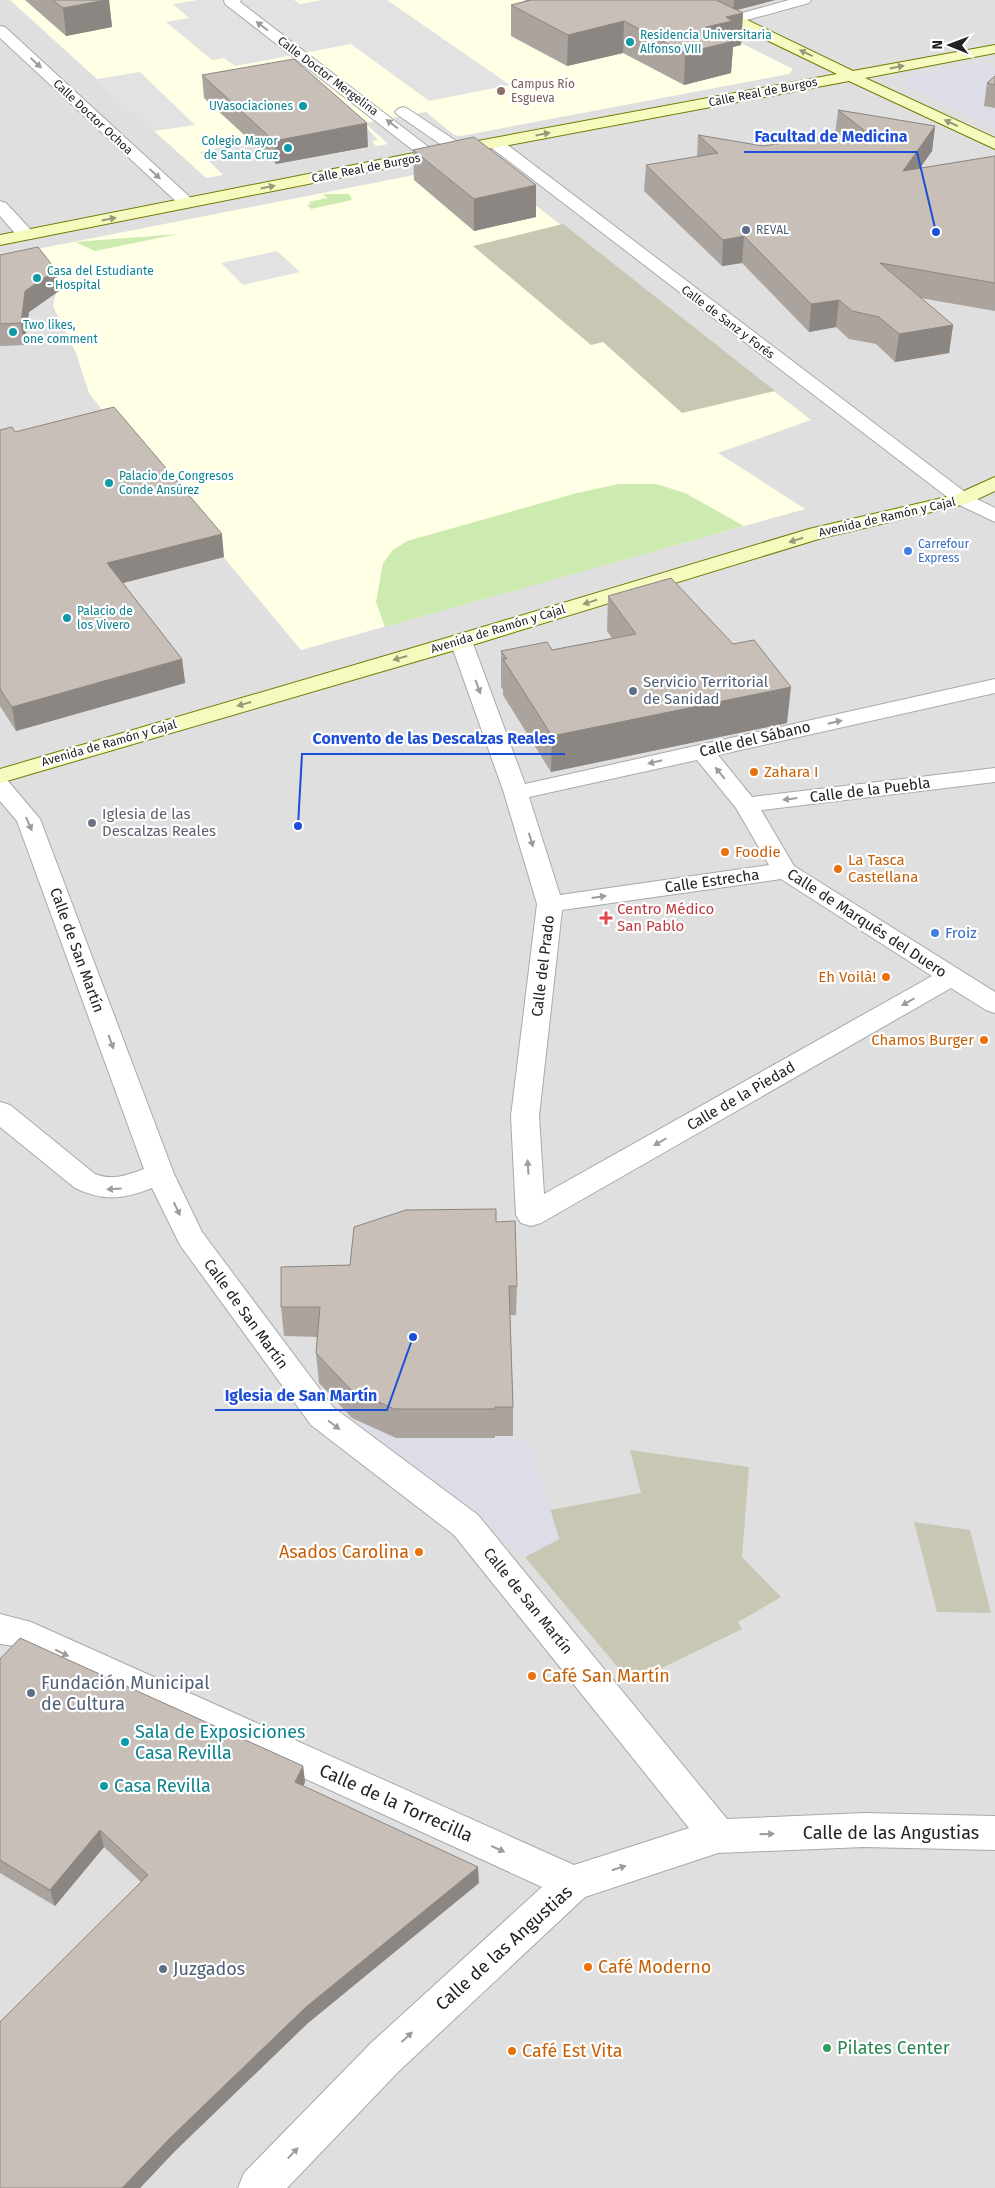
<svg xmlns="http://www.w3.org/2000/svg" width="995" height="2188" font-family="'Fira Sans',sans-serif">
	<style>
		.residential { fill: #e0dfdf }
		.education { fill: #ffffe5; fill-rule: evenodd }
		.construction { fill: #c7c7b4 }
		.grass { fill: #cdebb0 }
		.parking { fill: #e2e2e2 }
		.plaza { fill: #dddde8 }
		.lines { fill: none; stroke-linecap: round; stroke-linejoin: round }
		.street-casing { stroke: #a9a9a9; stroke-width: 2 }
		.secondary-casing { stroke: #707d05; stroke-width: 2 }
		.street { fill: #fff; fill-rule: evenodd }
		.secondary { fill: #f7fabf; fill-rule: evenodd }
		.wall { fill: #aba49e }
		.shaded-wall { fill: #8b8681 }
		.building { fill: #c7bfb8; stroke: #8b8681 }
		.oneway { fill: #9c9c9c }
		.oneway2 { fill: #979978 }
		.culture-dot { fill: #0f9aa8; stroke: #fff; stroke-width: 2 }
		.education-dot { fill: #8d6e63; stroke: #fff; stroke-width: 2 }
		.service-dot { fill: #5c6f8a; stroke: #fff; stroke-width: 2 }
		.shop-dot { fill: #3f7fe0; stroke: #fff; stroke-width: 2 }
		.food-dot { fill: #e8710a; stroke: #fff; stroke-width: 2 }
		.worship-dot { fill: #6b7280; stroke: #fff; stroke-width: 2 }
		.health-dot { fill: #e0444e; stroke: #fff; stroke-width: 2 }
		.leisure-dot { fill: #2e9e5b; stroke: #fff; stroke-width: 2 }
		.labels { text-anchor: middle; stroke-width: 4.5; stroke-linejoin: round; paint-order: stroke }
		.far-culture-label { font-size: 12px; fill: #0d838f; stroke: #fff; text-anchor: start }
		.far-street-label { font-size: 12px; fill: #222; stroke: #fff }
		.far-education-label { font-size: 12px; fill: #785e54; stroke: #fff; text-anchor: start }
		.far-service-label { font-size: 12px; fill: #4e5e75; stroke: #fff; text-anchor: start }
		.far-shop-label { font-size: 12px; fill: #366cbe; stroke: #fff; text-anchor: start }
		.service-label { font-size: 15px; fill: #4e5e75; stroke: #fff; text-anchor: start }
		.street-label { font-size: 15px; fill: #222; stroke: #fff }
		.food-label { font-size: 15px; fill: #c56008; stroke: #fff; text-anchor: start }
		.worship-label { font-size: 15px; fill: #5b616d; stroke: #fff; text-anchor: start }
		.health-label { font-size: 15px; fill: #be3a42; stroke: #fff; text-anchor: start }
		.shop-label { font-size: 15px; fill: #366cbe; stroke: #fff; text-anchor: start }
		.near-food-label { font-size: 18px; fill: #c56008; stroke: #fff; text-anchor: start }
		.near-service-label { font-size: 18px; fill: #4e5e75; stroke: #fff; text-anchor: start }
		.near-culture-label { font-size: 18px; fill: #0d838f; stroke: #fff; text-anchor: start }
		.near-street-label { font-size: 18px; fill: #222; stroke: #fff }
		.near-leisure-label { font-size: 18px; fill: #27864d; stroke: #fff; text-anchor: start }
		.leader { fill: none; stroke: #1d4ed8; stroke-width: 2 }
		.callout-dot { fill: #1d4ed8; stroke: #fff; stroke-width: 2 }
		.callout-label { font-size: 16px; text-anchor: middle; font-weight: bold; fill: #1d4ed8; stroke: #fff; stroke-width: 4.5; stroke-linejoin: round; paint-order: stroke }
	</style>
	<rect width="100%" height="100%" fill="#f2efe9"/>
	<!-- residential -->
	<rect class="residential" x="0" y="0" width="995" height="2188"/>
	<!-- education -->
	<g class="education">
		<path d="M10 0H524L567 23 654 0 793 69 789 74 461 136 454 135 426 112 365 123 388 144 206 178ZM362 123 378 140 372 141 376 146 223 175 200 152 259 139Z"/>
		<path d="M480 162 811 420 718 453 805 509 301 650 117 429 89 393 76 353 53 306 58 283 32 250Z"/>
	</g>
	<!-- construction -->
	<g class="construction">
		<path d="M563 224 775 391 682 413 603 342 591 345 473 246Z"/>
		<path d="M630 1450 749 1467 742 1557 781 1597 738 1622 742 1629 631 1683 525 1557 559 1539 550 1510 641 1493Z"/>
		<path d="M914 1522 970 1530 991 1613 937 1612Z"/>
	</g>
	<!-- grass -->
	<g class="grass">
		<path d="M323 194H349L352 200 311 209 307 205 311 204 309 202 327 198Z"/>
		<path d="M178 234 95 251 75 242Z"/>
		<path d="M619 484H656L685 493 744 526 385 627 376 602 383 563 393 550 407 541 577 493Z"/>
	</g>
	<!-- parking -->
	<g class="parking">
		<path d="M198 0H294L300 4 323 0H387L510 85 429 101 351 44 235 66 224 58 212 60 166 22 189 18 173 4Z"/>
		<path d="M140 72 195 125 154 131 97 79Z"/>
		<path d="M277 251 300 272 243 285 221 263Z"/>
	</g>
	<!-- plaza -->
	<g class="plaza">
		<path d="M977 63H987L995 67V127L900 83 915 75Z"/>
		<path d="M362 1422 408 1438H495V1436H513L533 1450 559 1539 525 1557 466 1525 357 1442Z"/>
	</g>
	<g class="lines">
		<!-- street casing -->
		<g class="street-casing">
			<g id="street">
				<path d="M224 0H241L240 2 435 152 437 155 435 158H423L225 4Z"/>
				<path d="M789 0H811L809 3 736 23 729 19 731 16Z"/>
				<path d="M0 26 5 27 193 200 195 203 193 206H181L0 38Z"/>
				<path d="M403 107 408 109 465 147 467 150 465 153H453L398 115 395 112 398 109Z"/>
				<path d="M495 138 501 140 969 495 995 508V522L955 503 489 146 487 143 489 140Z"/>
				<path d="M0 201 6 203 32 231 34 235 32 239H20L0 216Z"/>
				<path d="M461 634 469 636 472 641 525 784 995 679V693L718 755 752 797 995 768V782L761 810 794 866 995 992V1013L986 1010 951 988 541 1223 531 1226 521 1223 516 1215 511 1116 537 904 504 793 450 641 453 636ZM697 760 736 808 769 865 560 895 529 797ZM781 879 932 976 544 1194 539 1116 562 910Z"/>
				<path d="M0 779 8 781 40 819 174 1174 202 1232 333 1407 478 1515 727 1819 864 1813 995 1816V1850L864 1847 718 1853 585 1897 399 2071 287 2188H238L244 2173 371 2043 542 1887 15 1646 0 1644V1614L31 1622 574 1865 689 1828 454 1535 311 1425 180 1245 152 1188C123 1199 105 1202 75 1188L0 1127V1102L10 1105 95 1174C112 1181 128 1175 144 1169L17 821 0 801Z"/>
			</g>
		</g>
		<!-- secondary casing -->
		<g class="secondary-casing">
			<g id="secondary">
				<path d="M688 0H706L853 71 995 45V53L865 78 995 138V149L849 81 429 160 0 245V235L429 150 837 74 690 3Z"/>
				<path d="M995 477V491L969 503 822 538 469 646 0 783V769L453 636 809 529 955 495Z"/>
			</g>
		</g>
		<!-- street -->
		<use href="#street" class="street"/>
		<!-- secondary -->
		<use href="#secondary" class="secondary"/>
	</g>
	<!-- wall -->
	<g class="wall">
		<path d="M25 0H109L112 27 66 36Z"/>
		<path d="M524 0H775L737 10 743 13 741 45 733 47 731 73 684 85 623 53 567 66 511 36V5L526 1Z"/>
		<path d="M202 75 368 147 276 164 204 98Z"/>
		<path d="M995 76V108L984 106 987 83Z"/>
		<path d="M838 110 935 126 932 151 920 168 995 156V311L920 298 953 325 949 353 895 362 876 344 849 339 836 327 809 332 742 263 722 266 644 191 646 165 697 157 698 135 763 146 835 135Z"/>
		<path d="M413 150 536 217 474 231 414 180Z"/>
		<path d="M0 255 56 270 59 291 29 312 24 345 0 346Z"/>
		<path d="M0 430 15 432 224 557 123 583 182 659 185 683 16 731 0 706Z"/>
		<path d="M608 596 787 723 551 772 503 695V690L501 687V651L552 650 612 638 607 631Z"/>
		<path d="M496 1222 517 1286 516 1315H510L513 1407V1436H495V1438H396L352 1418 319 1383 316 1353 317 1337 284 1336 281 1307 350 1265Z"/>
		<path d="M0 1659 303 1766 305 1782 303 1786 479 1883 308 2023 175 2151 140 2188H0L141 1882 104 1847 55 1906 0 1873Z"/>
	</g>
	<!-- shaded-wall -->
	<g class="shaded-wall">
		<path d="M106 0H109L112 27 66 36 63 8Z"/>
		<path d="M734 0H775L733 11Z"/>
		<path d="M743 13 741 45 733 47 731 73 684 85 685 53 706 27 726 17Z"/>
		<path d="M624 21 623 53 567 66 568 35Z"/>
		<path d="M367 123 368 147 276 164 274 141Z"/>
		<path d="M935 126 932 151 900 196 903 171Z"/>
		<path d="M536 185V217L474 231V199Z"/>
		<path d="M744 236 742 263 722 266 723 240Z"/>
		<path d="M56 270 59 291 29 312 24 345 21 323 25 291Z"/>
		<path d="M839 300 836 327 809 332 811 304Z"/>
		<path d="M953 325 949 353 895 362 899 334Z"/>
		<path d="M222 534 224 557 111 586 107 563Z"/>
		<path d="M182 659 185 683 16 731 12 707Z"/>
		<path d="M791 687 787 723 551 772 552 736Z"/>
		<path d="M303 1766 305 1782 297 1799 295 1782Z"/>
		<path d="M100 1830 104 1847 55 1906 50 1890Z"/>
		<path d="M478 1867 479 1883 308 2023 175 2151 140 2188H122L171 2137 306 2007Z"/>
	</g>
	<!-- building -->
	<g class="building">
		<path d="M53 0H106L63 8Z"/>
		<path d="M531 0H716L743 13 726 17 732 21 706 27 734 41 685 53 624 21 568 35 511 5Z"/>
		<path d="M294 59 367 123 274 141 202 75Z"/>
		<path d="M995 76V85L987 83Z"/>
		<path d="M838 110 935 126 903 171 995 156V283L880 263 953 325 899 334 879 317 852 311 839 300 811 304 744 236 723 240 646 165 718 153 698 135 763 146 865 131Z"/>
		<path d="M474 137 536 185 474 199 413 150Z"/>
		<path d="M38 247 56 270 25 291 21 323 0 324V255Z"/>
		<path d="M114 407 222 534 107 563 182 659 12 707 0 689V430L12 427 15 432Z"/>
		<path d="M671 578 733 644 754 640 791 687 552 736 503 659H507L501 651 547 642 552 650 636 634 608 596Z"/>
		<path d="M496 1209V1222L515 1221 517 1286H509L513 1407H495V1409H394L350 1389 316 1353 320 1307H281V1267L350 1265 354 1227 406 1210Z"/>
		<path d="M20 1638 303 1766 295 1782 478 1867 306 2007 171 2137 122 2188H0V2022L148 1875 100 1830 50 1890 0 1860V1659Z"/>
	</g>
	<!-- one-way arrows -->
	<defs><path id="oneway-solid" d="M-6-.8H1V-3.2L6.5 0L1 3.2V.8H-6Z" transform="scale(1.25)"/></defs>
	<g class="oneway">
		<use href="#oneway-solid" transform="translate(262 26) rotate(-143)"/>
		<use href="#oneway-solid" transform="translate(36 63) rotate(43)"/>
		<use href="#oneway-solid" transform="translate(392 124) rotate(-143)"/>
		<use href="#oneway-solid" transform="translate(155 174) rotate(43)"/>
		<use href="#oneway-solid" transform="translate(478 687) rotate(70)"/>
		<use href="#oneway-solid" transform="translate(835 722) rotate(-13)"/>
		<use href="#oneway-solid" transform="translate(655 762) rotate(167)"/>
		<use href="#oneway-solid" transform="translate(720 773) rotate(-129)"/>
		<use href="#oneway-solid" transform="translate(790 799) rotate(173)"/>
		<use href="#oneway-solid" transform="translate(29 824) rotate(66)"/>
		<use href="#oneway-solid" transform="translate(531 840) rotate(73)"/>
		<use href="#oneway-solid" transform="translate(599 897) rotate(-8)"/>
		<use href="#oneway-solid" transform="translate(908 1002) rotate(150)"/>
		<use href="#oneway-solid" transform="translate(111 1042) rotate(70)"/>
		<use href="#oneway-solid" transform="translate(660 1142) rotate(150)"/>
		<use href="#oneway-solid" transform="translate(528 1167) rotate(-94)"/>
		<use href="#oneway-solid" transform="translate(114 1189) rotate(177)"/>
		<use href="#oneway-solid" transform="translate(177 1209) rotate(65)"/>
		<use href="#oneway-solid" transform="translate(334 1425) rotate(37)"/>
		<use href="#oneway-solid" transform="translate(62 1653) rotate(26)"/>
		<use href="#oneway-solid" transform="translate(767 1834) rotate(-2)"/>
		<use href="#oneway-solid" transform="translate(498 1849) rotate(24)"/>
		<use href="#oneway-solid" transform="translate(619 1868) rotate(-18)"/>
		<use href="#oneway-solid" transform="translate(407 2037) rotate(-43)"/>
		<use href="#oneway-solid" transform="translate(293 2153) rotate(-46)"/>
	</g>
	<g class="oneway2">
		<use href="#oneway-solid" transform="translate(806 53) rotate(-155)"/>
		<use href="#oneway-solid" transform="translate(897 67) rotate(-11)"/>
		<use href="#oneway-solid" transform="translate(951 123) rotate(-155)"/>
		<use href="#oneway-solid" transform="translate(543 134) rotate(-11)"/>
		<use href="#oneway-solid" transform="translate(268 187) rotate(-11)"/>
		<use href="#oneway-solid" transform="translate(109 219) rotate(-11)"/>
		<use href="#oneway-solid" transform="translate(796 540) rotate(163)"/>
		<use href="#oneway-solid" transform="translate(590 602) rotate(163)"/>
		<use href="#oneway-solid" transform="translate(400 658) rotate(164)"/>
		<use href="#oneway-solid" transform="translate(244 704) rotate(164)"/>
	</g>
	<!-- markers -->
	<g class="culture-dot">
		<circle cx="630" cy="42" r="5"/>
		<circle cx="303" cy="106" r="5"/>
		<circle cx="288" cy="148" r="5"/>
		<circle cx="37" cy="278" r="5"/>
		<circle cx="13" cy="332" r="5"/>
		<circle cx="109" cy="483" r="5"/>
		<circle cx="67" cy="618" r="5"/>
		<circle cx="125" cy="1742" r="5"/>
		<circle cx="104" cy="1786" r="5"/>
	</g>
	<circle class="education-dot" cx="501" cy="91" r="5"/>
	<g class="service-dot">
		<circle cx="746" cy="230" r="5"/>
		<circle cx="633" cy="691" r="5"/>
		<circle cx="31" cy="1693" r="5"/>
		<circle cx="163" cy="1969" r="5"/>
	</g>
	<g class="shop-dot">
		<circle cx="908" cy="551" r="5"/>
		<circle cx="935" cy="933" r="5"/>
	</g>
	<g class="food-dot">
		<circle cx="754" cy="772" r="5"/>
		<circle cx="725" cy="852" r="5"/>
		<circle cx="838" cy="869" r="5"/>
		<circle cx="886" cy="977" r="5"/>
		<circle cx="984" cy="1040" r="5"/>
		<circle cx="419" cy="1552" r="5"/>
		<circle cx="532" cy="1676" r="5"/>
		<circle cx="588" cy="1967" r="5"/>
		<circle cx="512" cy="2051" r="5"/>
	</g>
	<circle class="worship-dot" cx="92" cy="823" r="5"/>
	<path class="health-dot" d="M603.5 910.5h5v5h5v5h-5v5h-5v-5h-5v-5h5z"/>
	<circle class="leisure-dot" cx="827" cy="2048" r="5"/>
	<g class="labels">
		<!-- far-culture labels -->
		<g class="far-culture-label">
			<text x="640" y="39">Residencia Universitaria<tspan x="640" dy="14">Alfonso VIII</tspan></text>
			<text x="293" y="110" text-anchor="end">UVasociaciones</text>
			<text x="278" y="145" text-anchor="end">Colegio Mayor<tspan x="278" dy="14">de Santa Cruz</tspan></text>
			<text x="47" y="275">Casa del Estudiante<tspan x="47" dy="14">- Hospital</tspan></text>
			<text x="23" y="329">Two likes,<tspan x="23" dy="14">one comment</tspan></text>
			<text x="119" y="480">Palacio de Congresos<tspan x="119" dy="14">Conde Ansúrez</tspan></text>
			<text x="77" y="615">Palacio de<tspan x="77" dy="14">los Vivero</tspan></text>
		</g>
		<!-- far-street labels -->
		<g class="far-street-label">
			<text transform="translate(328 76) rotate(37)" y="4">Calle Doctor Mergelina</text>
			<text transform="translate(763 92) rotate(-11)" y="4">Calle Real de Burgos</text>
			<text transform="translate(93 117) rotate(43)" y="4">Calle Doctor Ochoa</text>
			<text transform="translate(366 168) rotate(-11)" y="4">Calle Real de Burgos</text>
			<text transform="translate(728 322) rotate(37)" y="4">Calle de Sanz y Forés</text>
			<text transform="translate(887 517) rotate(-13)" y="4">Avenida de Ramón y Cajal</text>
			<text transform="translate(498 629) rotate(-17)" y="4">Avenida de Ramón y Cajal</text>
			<text transform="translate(109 743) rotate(-16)" y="4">Avenida de Ramón y Cajal</text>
		</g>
		<!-- far-education labels -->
		<g class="far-education-label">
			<text x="511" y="88">Campus Río<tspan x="511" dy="14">Esgueva</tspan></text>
		</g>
		<!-- far-service labels -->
		<g class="far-service-label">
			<text x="756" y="234">REVAL</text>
		</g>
		<!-- far-shop labels -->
		<g class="far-shop-label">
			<text x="918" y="548">Carrefour<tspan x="918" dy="14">Express</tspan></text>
		</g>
		<!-- service labels -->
		<g class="service-label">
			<text x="643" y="687">Servicio Territorial<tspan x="643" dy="17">de Sanidad</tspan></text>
		</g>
		<!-- street labels -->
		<g class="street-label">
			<text transform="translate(755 739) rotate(-13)" y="5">Calle del Sábano</text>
			<text transform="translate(870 790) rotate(-7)" y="5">Calle de la Puebla</text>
			<text transform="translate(712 881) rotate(-8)" y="5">Calle Estrecha</text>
			<text transform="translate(867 923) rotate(33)" y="5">Calle de Marqués del Duero</text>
			<text transform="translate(77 950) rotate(70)" y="5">Calle de San Martín</text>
			<text transform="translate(543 966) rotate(-83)" y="5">Calle del Prado</text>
			<text transform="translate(741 1096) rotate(-30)" y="5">Calle de la Piedad</text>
			<text transform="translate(246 1314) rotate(54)" y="5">Calle de San Martín</text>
			<text transform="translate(528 1601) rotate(51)" y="5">Calle de San Martín</text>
		</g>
		<!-- food labels -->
		<g class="food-label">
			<text x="764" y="777">Zahara I</text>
			<text x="735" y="857">Foodie</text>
			<text x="848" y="865">La Tasca<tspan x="848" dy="17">Castellana</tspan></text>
			<text x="876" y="982" text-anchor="end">Eh Voilà!</text>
			<text x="974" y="1045" text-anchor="end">Chamos Burger</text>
		</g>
		<!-- worship labels -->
		<g class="worship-label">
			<text x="102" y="819">Iglesia de las<tspan x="102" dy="17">Descalzas Reales</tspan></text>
		</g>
		<!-- health labels -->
		<g class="health-label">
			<text x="617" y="914">Centro Médico<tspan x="617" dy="17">San Pablo</tspan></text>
		</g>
		<!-- shop labels -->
		<g class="shop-label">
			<text x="945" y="938">Froiz</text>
		</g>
		<!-- near-food labels -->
		<g class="near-food-label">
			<text x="409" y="1558" text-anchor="end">Asados Carolina</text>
			<text x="542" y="1682">Café San Martín</text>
			<text x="598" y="1973">Café Moderno</text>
			<text x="522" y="2057">Café Est Vita</text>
		</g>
		<!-- near-service labels -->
		<g class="near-service-label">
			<text x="41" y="1689">Fundación Municipal<tspan x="41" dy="21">de Cultura</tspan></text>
			<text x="173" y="1975">Juzgados</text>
		</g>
		<!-- near-culture labels -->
		<g class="near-culture-label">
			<text x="135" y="1738">Sala de Exposiciones<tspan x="135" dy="21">Casa Revilla</tspan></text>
			<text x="114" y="1792">Casa Revilla</text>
		</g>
		<!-- near-street labels -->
		<g class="near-street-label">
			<text transform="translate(396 1803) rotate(24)" y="6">Calle de la Torrecilla</text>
			<text x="891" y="1839">Calle de las Angustias</text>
			<text transform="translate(504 1948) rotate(-42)" y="6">Calle de las Angustias</text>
		</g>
		<!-- near-leisure labels -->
		<g class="near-leisure-label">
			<text x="837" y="2054">Pilates Center</text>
		</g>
	</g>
	<!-- callouts -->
	<path class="leader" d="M936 232L917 152H744M298 826L302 754H565M413 1337L387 1410H215"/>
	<g class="callout-dot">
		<circle cx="936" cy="232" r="5"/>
		<circle cx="298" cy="826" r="5"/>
		<circle cx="413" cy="1337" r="5"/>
	</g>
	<g class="callout-label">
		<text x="831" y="142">Facultad de Medicina</text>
		<text x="434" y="744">Convento de las Descalzas Reales</text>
		<text x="301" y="1401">Iglesia de San Martín</text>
	</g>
	<!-- north arrow -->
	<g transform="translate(950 45) rotate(271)" stroke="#ffffff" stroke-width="4" paint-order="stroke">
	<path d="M0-4L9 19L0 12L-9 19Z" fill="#222222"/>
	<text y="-8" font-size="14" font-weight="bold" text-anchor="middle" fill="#222222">N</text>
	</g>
</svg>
